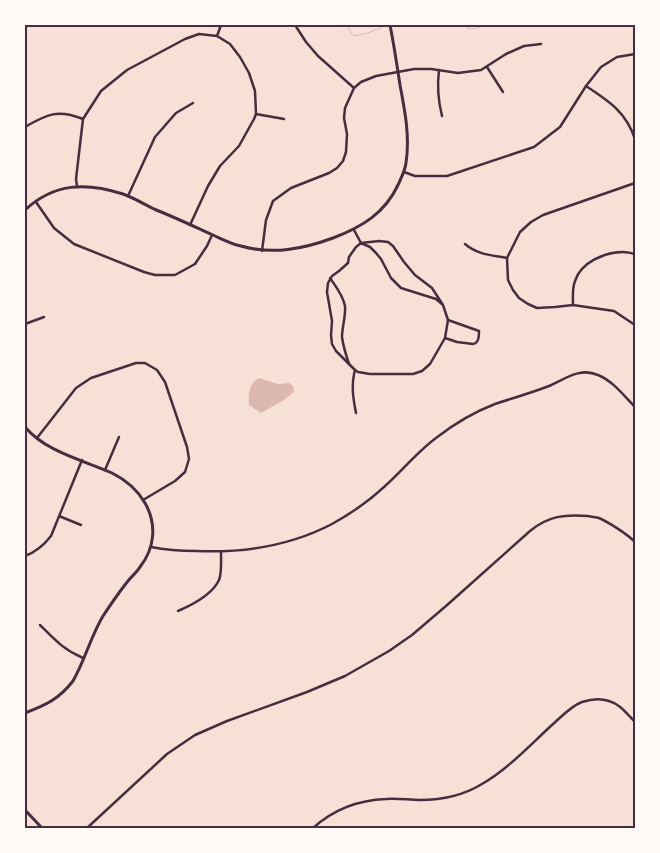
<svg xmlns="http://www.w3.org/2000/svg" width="660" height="853" font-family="Montserrat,sans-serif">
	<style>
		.water { fill: #dcb8b0 }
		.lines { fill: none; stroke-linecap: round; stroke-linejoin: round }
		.stream { stroke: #dcb8b0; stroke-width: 1 }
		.minor { stroke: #4a2c40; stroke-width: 2.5 }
		.tertiary { stroke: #4a2c40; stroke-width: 3 }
		.secondary { stroke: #4a2c40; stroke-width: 3 }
		.neatline { fill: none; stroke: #4a2c40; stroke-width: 2 }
	</style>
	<rect width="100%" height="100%" fill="#f7e1d7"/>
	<!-- water -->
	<path class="water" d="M259 378 278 384 289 383 293 386 294 392 284 400 261 413 249 405C248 395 249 382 259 378Z"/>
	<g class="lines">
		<!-- stream -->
		<g class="stream">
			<path d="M348 25 351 33 355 36 368 33 387 25"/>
			<path d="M464 25C469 31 477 29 483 25"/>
		</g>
		<!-- minor -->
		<g class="minor">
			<path d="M295 25 306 42 318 56 354 88"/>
			<path d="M217 36 221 25"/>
			<path d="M487 67 503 92"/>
			<path d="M439 70C437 86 438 100 442 116"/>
			<path d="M586 86C609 101 626 112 635 139"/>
			<path d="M256 114 284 119"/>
			<path d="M25 127C47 114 58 109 83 119"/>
			<path d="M404 172 415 176H447L534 147 560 127 586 86 601 67 617 57 635 54"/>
			<path d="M635 183 543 215 531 222 520 232 507 258 508 280 513 290 519 298 528 304 537 308 555 307 573 305 614 311 635 325"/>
			<path d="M77 186 76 179 83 119 101 91 127 70 185 39 199 34 217 36 230 44 240 57 249 73 255 91 256 114 254 119 239 146 220 166 208 186 190 225"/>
			<path d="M128 196 155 137 176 113 193 103"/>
			<path d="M36 202 54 228 74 244 144 272 155 275H175L195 264 207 246 212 235"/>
			<path d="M354 230 361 243 370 247 376 253 381 259 391 278 401 288 436 299 443 305 448 320 445 338 430 364 422 371 413 374H370L358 372 355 370 336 351 332 344 331 335 332 321 327 292 328 283 332 276 339 271 348 263 349 257 356 247 361 243 379 241 388 242 393 246 404 262 415 275 432 288 443 305"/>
			<path d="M465 244C478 255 491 255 507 258"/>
			<path d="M262 251 266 220 273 201 291 188 329 173 337 168 343 161 346 152 347 134 344 118 345 108 354 88 361 82 376 76 414 69H431L458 73 481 70 506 54 524 46 541 44"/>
			<path d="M330 278C336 287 343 295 345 306 346 316 342 327 342 337 343 346 346 355 349 364"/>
			<path d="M573 305C573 298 572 288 575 281 581 262 605 252 623 252 627 252 631 253 635 254"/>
			<path d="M25 324 44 317"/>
			<path d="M445 338 457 342 473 344C479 343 479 336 479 331L448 320"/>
			<path d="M355 370C351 385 353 398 356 413"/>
			<path d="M37 438 76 388 91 378 136 363H145L157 370 165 382 187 447 189 459 185 472 175 481 143 500"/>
			<path d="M105 470 119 437"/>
			<path d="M59 516 81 525"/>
			<path d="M151 547C166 550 181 551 196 551 243 553 290 546 332 524 350 514 368 502 384 487 402 471 417 452 436 438 454 424 474 412 495 404 513 398 531 393 549 386 565 379 580 367 598 375 613 381 624 396 635 407"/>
			<path d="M25 556C36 552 44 545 51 536L82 460"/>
			<path d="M178 611C192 605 212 595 219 580 222 572 221 561 221 552"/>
			<path d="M40 625C55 640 64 650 83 658"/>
			<path d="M87 828 167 754 195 735 227 721 307 692 345 676 389 651 412 635 446 606 530 531C548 516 565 514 588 516 592 517 596 517 599 518 610 523 627 534 635 542"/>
			<path d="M313 828C333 810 359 800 386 799 397 798 409 800 420 800 442 800 464 795 482 784 508 769 530 745 552 725 561 717 571 706 582 702 591 699 600 698 609 701 620 704 627 714 635 722"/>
		</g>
		<!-- tertiary -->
		<g class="tertiary">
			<path d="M25 210C54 183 86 182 123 194 134 198 144 204 154 209 174 217 193 226 213 235 222 239 231 244 241 246 273 255 303 249 333 238 362 227 385 213 398 185 401 178 405 171 406 163 410 137 405 111 400 85 397 65 394 45 390 25"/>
			<path d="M25 427C46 452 83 460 112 473 126 480 137 489 145 503 157 524 155 548 140 567 137 572 132 576 128 581 119 592 111 604 103 616 91 636 85 660 73 681 59 699 46 705 25 713"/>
		</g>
		<!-- secondary -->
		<path class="secondary" d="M25 810 42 828"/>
	</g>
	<!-- border -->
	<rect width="660" height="853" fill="none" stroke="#fffaf5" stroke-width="52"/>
	<rect x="26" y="26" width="608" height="801" class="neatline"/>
</svg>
